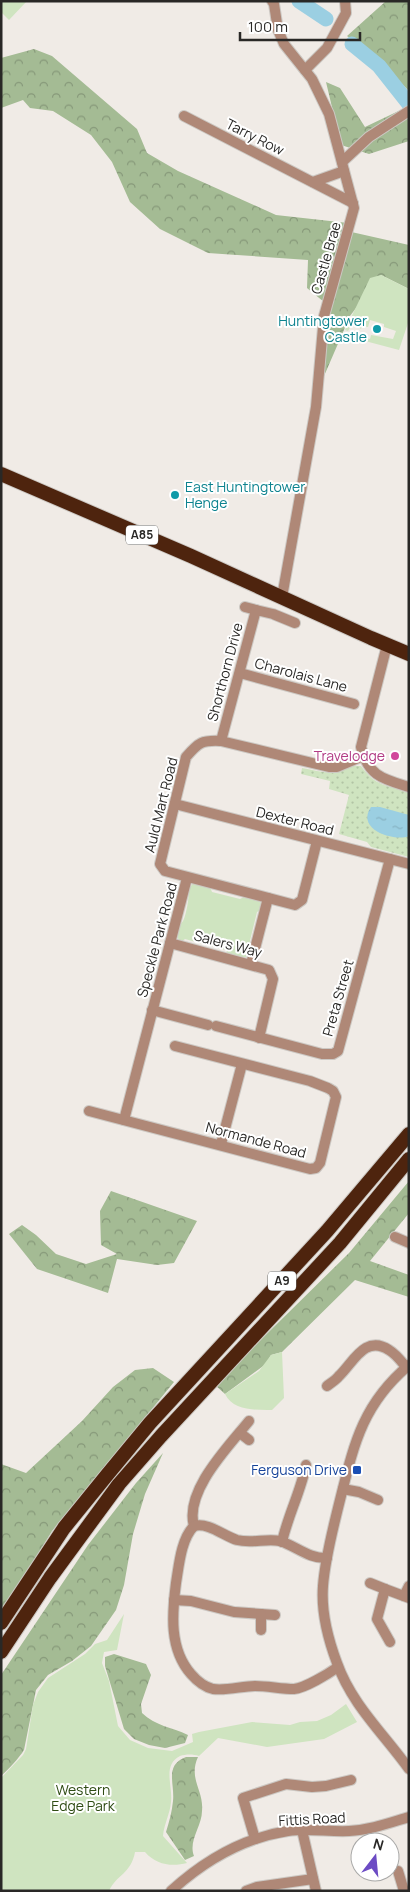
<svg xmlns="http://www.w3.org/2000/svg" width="410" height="1892" font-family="Manrope,sans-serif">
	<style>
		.grass { fill: url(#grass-dots) }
		.forest { fill: url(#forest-crowns) }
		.park { fill: #cfe4c0 }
		.water { fill: url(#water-ripples) }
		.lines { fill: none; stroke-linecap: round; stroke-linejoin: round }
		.river { stroke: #9bcfe2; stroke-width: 15 }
		.minor-casing { stroke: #ccc8c3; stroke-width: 12 }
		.highway-casing { stroke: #ccc8c3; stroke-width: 16 }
		.minor { stroke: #af8877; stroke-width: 10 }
		.highway { stroke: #4e240e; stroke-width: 14 }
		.culture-dot { fill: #0f9aa8; stroke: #fff; stroke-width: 2 }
		.hotel-dot { fill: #d1479c; stroke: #fff; stroke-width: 2 }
		.transit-dot { fill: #1a4fb4; stroke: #fff; stroke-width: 2 }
		.labels { text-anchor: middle; stroke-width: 4; stroke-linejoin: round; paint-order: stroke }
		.shield { fill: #fff; stroke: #696867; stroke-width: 1 }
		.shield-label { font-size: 12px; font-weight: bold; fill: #292826 }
		.street-label { font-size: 14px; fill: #292826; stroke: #fff }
		.culture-label { font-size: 14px; fill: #0d838f; stroke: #fff; text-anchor: end }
		.hotel-label { font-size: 14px; fill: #b23c85; stroke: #fff; text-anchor: end }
		.transit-label { font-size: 14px; fill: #164399; stroke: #fff; text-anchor: end }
		.park-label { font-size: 14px; fill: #2f4c14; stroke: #fff }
	</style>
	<defs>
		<pattern id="grass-dots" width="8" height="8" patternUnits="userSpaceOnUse" patternTransform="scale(1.25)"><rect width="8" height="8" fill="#cfe4c0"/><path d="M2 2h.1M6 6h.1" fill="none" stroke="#b2c4a5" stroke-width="1.8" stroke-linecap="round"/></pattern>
		<pattern id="forest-crowns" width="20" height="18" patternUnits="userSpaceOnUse" patternTransform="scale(1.25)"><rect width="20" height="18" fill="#a4bb94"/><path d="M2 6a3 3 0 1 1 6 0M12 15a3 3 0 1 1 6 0" fill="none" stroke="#869879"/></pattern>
		<pattern id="water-ripples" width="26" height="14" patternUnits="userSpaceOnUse" patternTransform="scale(1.25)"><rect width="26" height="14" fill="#9bcfe2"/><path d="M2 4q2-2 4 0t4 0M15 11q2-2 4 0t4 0" fill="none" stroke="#86b2c2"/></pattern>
	</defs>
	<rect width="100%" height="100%" fill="#f0ebe6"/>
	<!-- grass -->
	<path class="grass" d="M353 766H361C375 786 387 786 409 791V857L371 847 367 842 339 834 349 795 329 789 330 781 301 774 302 768C323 772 333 776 353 766Z"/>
	<!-- forest -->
	<g class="forest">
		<path d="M386 1H409V91L380 62 347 36Z"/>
		<path d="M34 49 52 56 137 129 147 153 178 171 276 215 348 223 324 302 307 288 308 260 208 253 160 229 130 202 112 162 91 135 53 111 30 108 23 100 1 108V58Z"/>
		<path d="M326 82 340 88 365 127 409 106V141L369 154 341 145Z"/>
		<path d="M347 231 409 245V289L381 275 350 316 321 383 327 314Z"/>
		<path d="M409 1181V1213L370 1261 409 1275V1297L355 1280 282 1352 271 1355 266 1364 225 1394 215 1385 349 1253Z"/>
		<path d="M111 1191 197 1221 174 1263 157 1265 117 1259 108 1293 37 1269 9 1234 22 1225 36 1235 56 1254 86 1264 117 1254 101 1245 100 1211Z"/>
		<path d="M153 1368 174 1382 52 1531 1 1615V1464L26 1473 82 1421 113 1387 135 1370Z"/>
		<path d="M163 1453 145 1494 133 1534 124 1585 116 1610 91 1646 72 1661 48 1675 36 1690 24 1750C19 1758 8 1770 1 1776V1675L88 1545 136 1483Z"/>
		<path d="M114 1654 146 1664 151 1675 141 1704 142 1713C155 1726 172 1727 188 1735L185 1743 165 1748 149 1745 134 1739 124 1729 105 1666V1657Z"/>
		<path d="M186 1757H198C188 1779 204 1790 202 1811 202 1826 188 1841 194 1856L185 1860 166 1832C169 1822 172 1812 173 1801 175 1784 164 1765 186 1757Z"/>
	</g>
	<!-- park -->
	<g class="park">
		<path d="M1 1H27L9 20 1 12Z"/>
		<path d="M381 275 409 289V320L399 350 350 337 354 336 370 339 371 335 393 339 396 331 384 327V324L370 320 368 327 362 326 361 329 358 326V321L355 320 348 331 345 330 370 278Z"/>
		<path d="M194 882 210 887 212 892 240 899 246 896 260 900 262 909 257 912 246 957H242L228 954 226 950 185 939 181 942C173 934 177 929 183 921 186 916 190 895 188 890Z"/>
		<path d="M282 1352 284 1398 272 1410C256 1410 233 1411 225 1394L259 1371 271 1355Z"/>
		<path d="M124 1614 117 1650 104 1652 102 1663 109 1681 118 1726 130 1740 148 1748 172 1751 193 1742 192 1734 199 1732 252 1722 290 1725 300 1722 317 1721 331 1715 346 1704 357 1722 324 1739 267 1747 218 1738 199 1756C193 1754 186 1754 180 1756 162 1765 173 1786 171 1802 170 1814 164 1824 163 1836L187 1863C172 1867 156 1865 145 1852H135C131 1874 117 1874 109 1891H1V1778L23 1755 26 1749 33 1705 38 1692 48 1678 85 1654 95 1644 107 1640Z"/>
	</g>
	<!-- water -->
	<path class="water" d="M371 807H380L409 815V836C395 842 355 830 371 807Z"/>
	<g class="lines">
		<!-- river -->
		<g class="river">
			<path d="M299 1 326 19"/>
			<path d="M352 44 379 66 409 104"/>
		</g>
		<!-- minor casing -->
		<g class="minor-casing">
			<g id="minor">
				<path d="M272 1 274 4 278 30 284 44 312 79 329 114 354 208 324 316 316 407 282 597"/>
				<path d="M305 70 327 48 346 13 345 1"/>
				<path d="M184 116 353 203"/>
				<path d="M342 162 369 137 409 111"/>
				<path d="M313 182 344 171"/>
				<path d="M245 607 256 610"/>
				<path d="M387 645 361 747C368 776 383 779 409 787"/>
				<path d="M240 673 354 704"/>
				<path d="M221 741 256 610 273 614 295 623"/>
				<path d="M175 804 409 864"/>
				<path d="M317 841 302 900 295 905 165 871 160 864 186 757C199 742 202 740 221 741L329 767H337L363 756"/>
				<path d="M170 943 269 970 273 979 259 1038"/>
				<path d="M251 964 268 898"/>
				<path d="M152 1010 208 1025"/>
				<path d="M216 1026 322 1054H333L338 1051 390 859"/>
				<path d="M89 1111 310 1169 316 1168 320 1163 336 1097 333 1091 328 1088 310 1081 175 1046"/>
				<path d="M124 1120 187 878"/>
				<path d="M221 1144 242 1064"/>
				<path d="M395 1237 409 1243"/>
				<path d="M409 1365C360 1406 353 1449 338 1508 332 1533 325 1559 323 1586 321 1612 328 1639 337 1663 352 1705 384 1734 409 1769"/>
				<path d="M327 1386C331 1383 336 1380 339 1376 353 1363 365 1334 389 1350 396 1354 401 1361 406 1367"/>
				<path d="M249 1421C229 1446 184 1491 194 1526 181 1539 179 1565 176 1583 172 1614 169 1649 191 1674 197 1681 205 1687 213 1689 227 1691 242 1686 255 1686 268 1686 281 1689 294 1689 305 1688 328 1674 338 1667"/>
				<path d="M240 1433 249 1440"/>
				<path d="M343 1489 359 1492 378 1500"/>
				<path d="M194 1526C208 1522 224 1536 237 1540 252 1544 266 1538 280 1541 296 1546 309 1559 327 1558"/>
				<path d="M282 1542C288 1515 301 1491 306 1465"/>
				<path d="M370 1583 385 1589"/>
				<path d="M404 1596 409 1586"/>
				<path d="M174 1600 191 1601 234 1612 275 1615"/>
				<path d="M261 1630V1614"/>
				<path d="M390 1642 377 1619 385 1589 409 1598"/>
				<path d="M302 1830 316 1891"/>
				<path d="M255 1839 243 1798 286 1784 312 1787 326 1786 351 1780"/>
				<path d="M398 1871 404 1891"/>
				<path d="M171 1891C205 1860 242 1838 288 1831 308 1828 329 1832 349 1831 370 1830 389 1823 409 1817"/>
				<path d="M246 1891 257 1887 313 1879"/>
			</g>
		</g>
		<!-- highway casing -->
		<g class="highway-casing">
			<g id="highway">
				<path d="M1 474 191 556 371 638 409 654"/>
				<path d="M1 1623 64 1528 107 1475 150 1423 327 1231 409 1134"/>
				<path d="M1 1652 50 1578 119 1484 161 1436 340 1243 409 1159"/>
			</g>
		</g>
		<!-- minor -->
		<use href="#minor" class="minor"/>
		<!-- highway -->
		<use href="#highway" class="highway"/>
	</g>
	<!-- markers -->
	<g class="culture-dot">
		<circle cx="377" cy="329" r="5"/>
		<circle cx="175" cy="495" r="5"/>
	</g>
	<circle class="hotel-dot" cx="395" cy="756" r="5"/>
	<rect class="transit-dot" x="352" y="1465" width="10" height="10" rx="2.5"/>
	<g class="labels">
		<!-- shield labels -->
		<g class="shield">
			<rect x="126" y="525.5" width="32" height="19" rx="4"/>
			<rect x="268" y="1271.5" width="28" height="19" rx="4"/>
		</g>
		<g class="shield-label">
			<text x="142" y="539">A85</text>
			<text x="282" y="1285">A9</text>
		</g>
		<!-- street labels -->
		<g class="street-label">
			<text transform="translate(255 137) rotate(27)" y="5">Tarry Row</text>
			<text transform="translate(326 258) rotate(-74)" y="5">Castle Brae</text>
			<text transform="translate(225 672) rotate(-75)" y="5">Shorthorn Drive</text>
			<text transform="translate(301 675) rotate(15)" y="5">Charolais Lane</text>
			<text transform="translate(161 805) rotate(-76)" y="5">Auld Mart Road</text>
			<text transform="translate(295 821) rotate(14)" y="5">Dexter Road</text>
			<text transform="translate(157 940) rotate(-75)" y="5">Speckle Park Road</text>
			<text transform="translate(228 944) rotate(15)" y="5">Salers Way</text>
			<text transform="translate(338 998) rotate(-74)" y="5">Preta Street</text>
			<text transform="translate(256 1140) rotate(15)" y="5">Normande Road</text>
			<text transform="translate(312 1819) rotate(-3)" y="5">Fittis Road</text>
		</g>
		<!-- culture labels -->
		<g class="culture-label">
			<text x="367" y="326">Huntingtower<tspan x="367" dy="16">Castle</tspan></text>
			<text x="185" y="492" text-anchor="start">East Huntingtower<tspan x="185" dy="16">Henge</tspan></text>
		</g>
		<!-- hotel labels -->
		<g class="hotel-label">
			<text x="385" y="761">Travelodge</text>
		</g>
		<!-- transit labels -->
		<g class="transit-label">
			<text x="347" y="1475">Ferguson Drive</text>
		</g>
		<!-- park labels -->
		<g class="park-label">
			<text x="83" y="1795">Western<tspan x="83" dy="16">Edge Park</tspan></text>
		</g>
	</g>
	<!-- border -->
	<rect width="410" height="1892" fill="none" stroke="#292826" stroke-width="5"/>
	<!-- north arrow -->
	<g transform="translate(375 1857) rotate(16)"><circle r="24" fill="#ffffff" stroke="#a9a9a8"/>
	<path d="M0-4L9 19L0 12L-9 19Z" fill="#6c4bc4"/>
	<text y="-8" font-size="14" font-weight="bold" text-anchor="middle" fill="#292826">N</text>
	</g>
	<!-- scale -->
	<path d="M240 32v8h120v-8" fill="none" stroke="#292826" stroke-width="2.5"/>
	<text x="248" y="32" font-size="15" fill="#292826" stroke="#ffffff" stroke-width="4" paint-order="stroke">100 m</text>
</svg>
